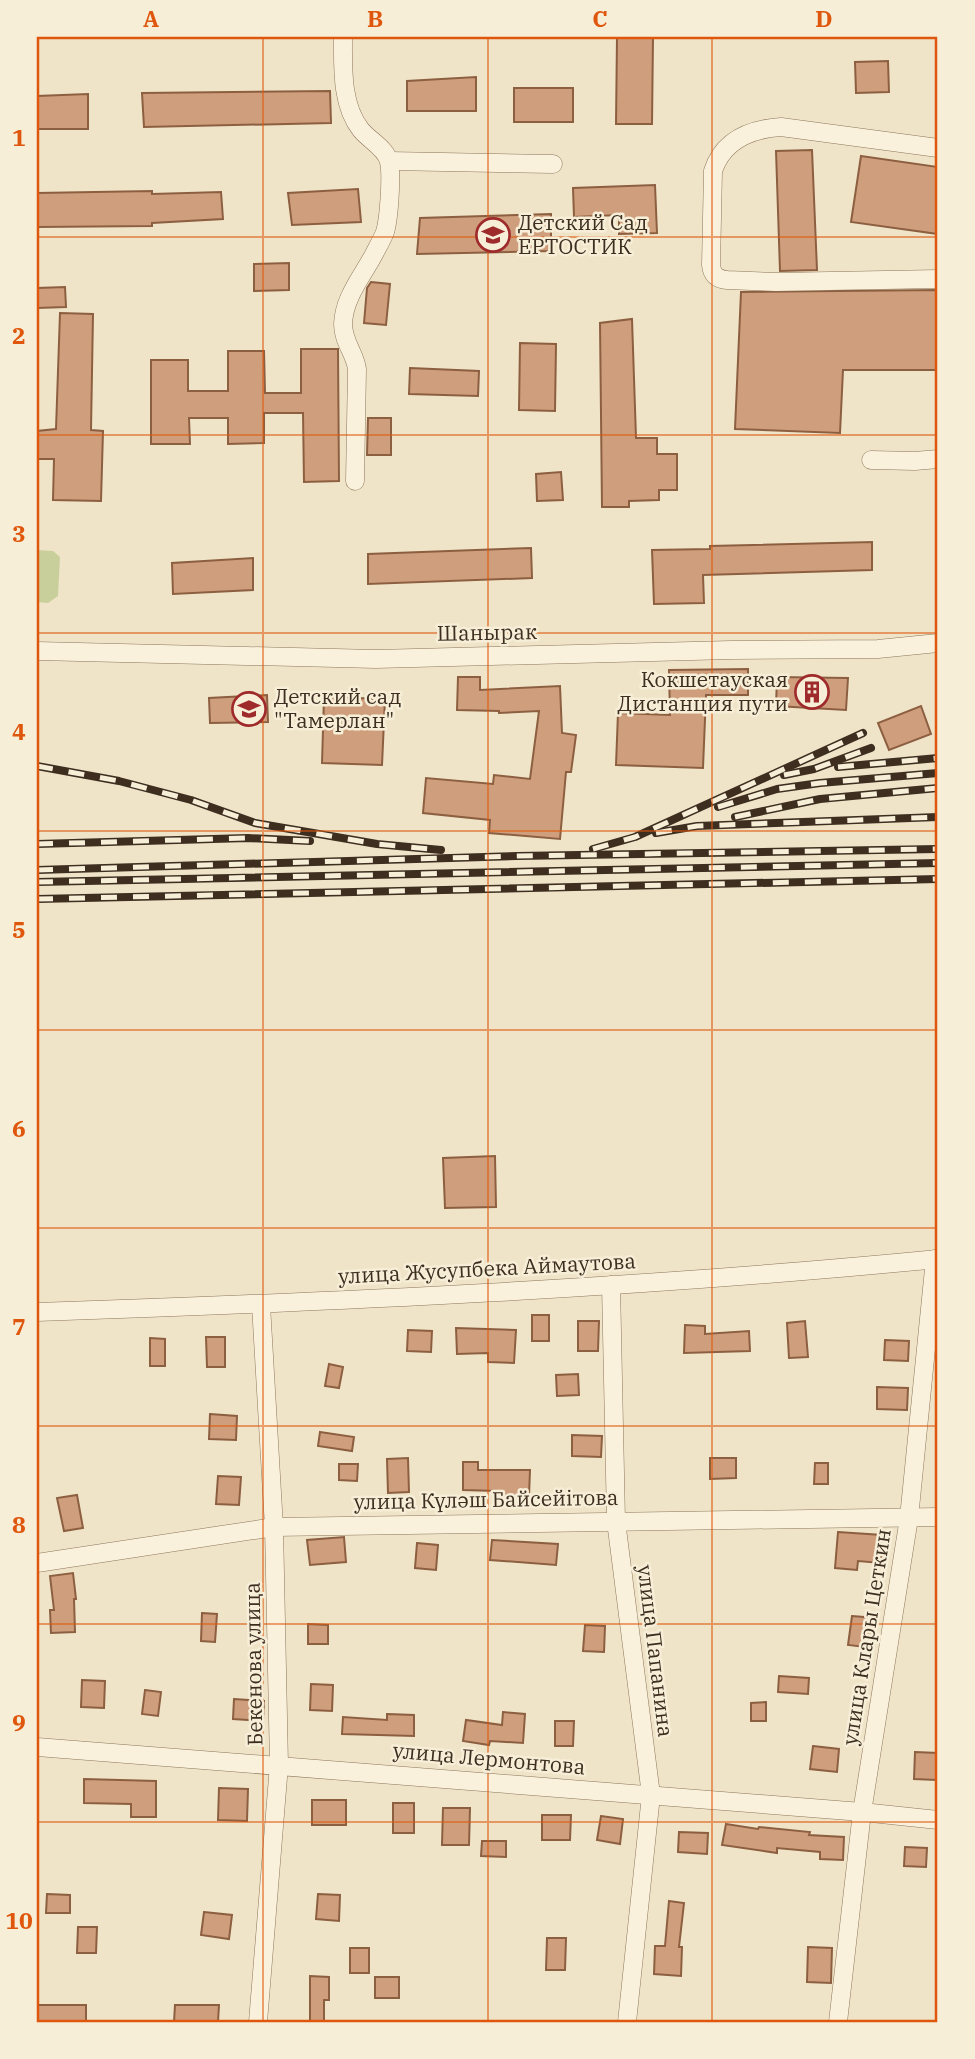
<svg xmlns="http://www.w3.org/2000/svg" width="975" height="2059" font-family="'IBM Plex Serif',serif">
	<style>
		.green { fill: #c9cf9b }
		.building { fill: #cf9f7d; stroke: #8d5f41; stroke-width: 2 }
		.lines { fill: none; stroke-linecap: round; stroke-linejoin: round }
		.street-casing { stroke: #8d765c; stroke-width: 19 }
		.street { stroke: #faf1dc; stroke-width: 18 }
		.rail-casing { stroke: #3d2e20; stroke-width: 8 }
		.rail { stroke: #f7eed8; stroke-width: 5; stroke-dasharray: 16; stroke-linecap: butt }
		.grid { fill: none; stroke: #df570d; stroke-width: 2; stroke-opacity: 0.55 }
		.labels { text-anchor: middle; stroke-width: 5; stroke-linejoin: round; paint-order: stroke }
		.poi-label { font-size: 21px; fill: #3d2e20; stroke: #f7eed8; text-anchor: start }
		.street-label { font-size: 21px; fill: #3d2e20; stroke: #f7eed8 }
		.neatline { fill: none; stroke: #df570d; stroke-width: 2.5 }
		.grid-label { font-size: 23px; text-anchor: middle; font-weight: bold; fill: #df570d }
	</style>
	<rect width="100%" height="100%" fill="#f0e4c8"/>
	<!-- green -->
	<path class="green" d="M37 550 53 551 60 557 58 596 48 603 37 602Z"/>
	<!-- building -->
	<g class="building">
		<path d="M617 37H653L652 124H616Z"/>
		<path d="M888 61 889 92 856 93 855 62Z"/>
		<path d="M476 77V111H407V81Z"/>
		<rect x="514" y="88" width="59" height="34"/>
		<path d="M330 91 331 123 144 127 142 93Z"/>
		<path d="M88 94V129H37V96Z"/>
		<path d="M812 150 817 270 780 271 776 151Z"/>
		<path d="M861 156 938 167V234L851 222Z"/>
		<path d="M655 185 657 233 619 234V215L574 217 573 188Z"/>
		<path d="M358 189 361 222 292 225 288 193Z"/>
		<path d="M152 191V194L221 192 223 219 152 223V226L37 227V193Z"/>
		<path d="M551 214V251L417 254 420 218Z"/>
		<path d="M289 263V290L254 291V264Z"/>
		<path d="M371 282 390 284 386 325 364 323 367 288Z"/>
		<path d="M65 287 66 307 37 308V288Z"/>
		<path d="M938 290V370H843L840 433 735 429 741 292Z"/>
		<path d="M60 313 93 314 91 430 103 431 101 501 53 500 54 459H37V431L56 429Z"/>
		<path d="M632 319 636 438H657V454H677V490H659V500L629 501V507H602L600 323Z"/>
		<path d="M520 343 556 344 555 411 519 410Z"/>
		<path d="M301 349H338L339 481 304 482 303 413H264V443L228 444V418H189L190 444H151V360H188V391H228V351H264L265 393H301Z"/>
		<path d="M410 368 479 371 478 396 409 394Z"/>
		<path d="M368 418H391V455H367Z"/>
		<path d="M561 472 563 500 537 501 536 474Z"/>
		<path d="M872 542V570L703 575 704 603 654 604 652 550 710 549V546Z"/>
		<path d="M531 548 532 578 368 584V554Z"/>
		<path d="M253 558V590L173 594 172 563Z"/>
		<path d="M748 669V695H706L703 768 616 765 618 713 670 715 669 670Z"/>
		<path d="M458 677H480V690L560 686 562 733 576 735 571 772H566L560 839 489 833 490 820 423 813 426 778 493 784 494 775 530 779 539 711 499 713V711L457 710Z"/>
		<path d="M777 677 848 678 846 710 776 706Z"/>
		<path d="M267 695 268 722 210 723 209 698Z"/>
		<path d="M324 697 385 699 382 765 322 763Z"/>
		<path d="M921 706 931 734 889 750 878 723Z"/>
		<path d="M495 1156 496 1207 445 1208 443 1158Z"/>
		<rect x="532" y="1315" width="17" height="26"/>
		<path d="M578 1321H599L598 1351H578Z"/>
		<path d="M805 1321 808 1357 789 1358 787 1323Z"/>
		<path d="M685 1325 705 1326V1334L749 1331 750 1351 684 1353Z"/>
		<path d="M456 1328 516 1330 514 1363 488 1362V1353L457 1354Z"/>
		<path d="M408 1330 432 1331 431 1352 407 1351Z"/>
		<path d="M206 1337H225V1367H207Z"/>
		<path d="M150 1338 165 1339V1366H150Z"/>
		<path d="M885 1340 909 1341 908 1361 884 1360Z"/>
		<path d="M329 1364 343 1367 339 1388 325 1386Z"/>
		<path d="M578 1374 579 1395 557 1396 556 1375Z"/>
		<path d="M877 1387 908 1388 907 1410 877 1409Z"/>
		<path d="M210 1414 237 1416 236 1440 209 1439Z"/>
		<path d="M320 1432 354 1437 352 1451 318 1446Z"/>
		<path d="M572 1435 602 1436 601 1457 572 1456Z"/>
		<path d="M408 1458 409 1492 388 1493 387 1459Z"/>
		<path d="M710 1458H736V1478L710 1479Z"/>
		<path d="M463 1462H478V1470H530L529 1496 497 1495V1491L463 1490Z"/>
		<path d="M815 1463H828V1484H814Z"/>
		<path d="M339 1464H358L357 1481 339 1480Z"/>
		<path d="M218 1476 241 1477 239 1505 216 1504Z"/>
		<path d="M77 1495 83 1528 64 1531 57 1498Z"/>
		<path d="M838 1532 882 1535 881 1563 858 1561 857 1570 835 1568Z"/>
		<path d="M344 1537 346 1562 310 1565 307 1540Z"/>
		<path d="M492 1540 558 1544 556 1565 490 1560Z"/>
		<path d="M417 1543 438 1545 436 1570 415 1568Z"/>
		<path d="M73 1573 76 1599H74L75 1632 51 1633 50 1610H54L50 1576Z"/>
		<path d="M202 1613 217 1614 215 1642 201 1641Z"/>
		<path d="M852 1616 876 1618 873 1648 848 1645Z"/>
		<path d="M308 1624 328 1625V1644H308Z"/>
		<path d="M585 1625 605 1626 604 1652 583 1651Z"/>
		<path d="M779 1676 809 1678 808 1694 778 1692Z"/>
		<path d="M82 1680 105 1681 104 1708 81 1707Z"/>
		<path d="M311 1684 333 1685 332 1711 310 1710Z"/>
		<path d="M145 1690 161 1692 158 1716 142 1714Z"/>
		<path d="M234 1699 264 1701 263 1721 233 1719Z"/>
		<path d="M766 1702V1721H751V1703Z"/>
		<path d="M503 1712 525 1714 523 1743 490 1741 489 1745 463 1741 466 1720 502 1725Z"/>
		<path d="M387 1714 414 1715V1736L342 1734 343 1717 387 1720Z"/>
		<path d="M555 1721H574L573 1746H555Z"/>
		<path d="M813 1746 839 1749 837 1772 810 1769Z"/>
		<path d="M915 1752 938 1753 937 1780 914 1779Z"/>
		<path d="M84 1779 156 1781V1817H131V1804L84 1803Z"/>
		<path d="M219 1788 248 1789 247 1821 218 1820Z"/>
		<rect x="312" y="1800" width="34" height="25"/>
		<rect x="393" y="1803" width="21" height="30"/>
		<path d="M443 1808H470L469 1845H442Z"/>
		<path d="M542 1815H571L570 1840H542Z"/>
		<path d="M601 1816 623 1819 620 1844 597 1840Z"/>
		<path d="M726 1824 758 1829 759 1827 810 1832 809 1835 844 1837 843 1860 820 1859V1852L777 1848V1853L722 1845Z"/>
		<path d="M679 1832 708 1833 707 1854 678 1852Z"/>
		<path d="M482 1841H506V1857L481 1856Z"/>
		<path d="M905 1847 927 1848 926 1867 904 1866Z"/>
		<path d="M47 1894 70 1895V1913H46Z"/>
		<path d="M318 1894 340 1895 339 1921 316 1919Z"/>
		<path d="M669 1901 684 1903 679 1947H682L681 1976 654 1974 655 1946H665Z"/>
		<path d="M204 1912 232 1915 229 1939 201 1935Z"/>
		<path d="M78 1927H97L96 1953H77Z"/>
		<path d="M547 1938H566L565 1970H546Z"/>
		<path d="M808 1947 832 1948 831 1983 807 1982Z"/>
		<rect x="350" y="1948" width="19" height="25"/>
		<path d="M310 1976 329 1977V2000H324V2022H310Z"/>
		<rect x="375" y="1977" width="24" height="21"/>
		<rect x="37" y="2005" width="49" height="17"/>
		<path d="M175 2005H219L218 2022H174Z"/>
	</g>
	<g class="lines">
		<!-- street casing -->
		<g class="street-casing">
			<g id="street">
				<path d="M343 37C343 67 341 105 361 130 369 140 387 149 389 162 392 175 389 219 385 232 382 240 377 248 373 256 361 278 344 298 343 324 343 342 355 353 357 369L355 481"/>
				<path d="M938 148 781 127C750 129 723 140 713 171L711 265C712 275 717 279 727 280L776 282 938 279"/>
				<path d="M389 161 553 164"/>
				<path d="M871 460 915 461 938 459"/>
				<path d="M37 651 376 659 731 650 878 649 938 643"/>
				<path d="M611 1285 616 1521 651 1795 627 2022"/>
				<path d="M37 1312C338 1302 639 1288 938 1259"/>
				<path d="M37 1563 274 1527 938 1517"/>
				<path d="M37 1747 862 1812 938 1820"/>
				<path d="M258 2022 279 1765 274 1527 261 1305"/>
				<path d="M838 2022 862 1812 909 1518 935 1259"/>
			</g>
		</g>
		<!-- street -->
		<use href="#street" class="street"/>
		<!-- rail casing -->
		<g class="rail-casing">
			<g id="rail">
				<path d="M37 766 119 781 191 800 255 823 377 844 441 850"/>
				<path d="M838 767 938 758"/>
				<path d="M784 775 814 769 871 748"/>
				<path d="M718 807 777 789 820 783 938 773"/>
				<path d="M735 817 820 799 938 788"/>
				<path d="M656 833 697 826 938 817"/>
				<path d="M37 844 248 838 310 841"/>
				<path d="M593 849 635 837 863 733"/>
				<path d="M37 870 517 856 938 849"/>
				<path d="M37 882 938 863"/>
				<path d="M37 899 938 879"/>
			</g>
		</g>
		<!-- rail -->
		<use href="#rail" class="rail"/>
	</g>
	<!-- grid -->
	<path class="grid" d="M263 37V2022M488 37V2022M712 37V2022M37 237H938M37 435H938M37 633H938M37 831H938M37 1030H938M37 1228H938M37 1426H938M37 1624H938M37 1822H938"/>
	<!-- icons -->
	<defs>
		<g id="school-ring" transform="scale(1.75)"><circle r="9.5" fill="#f7eed8" stroke="#9e2a2b" stroke-width="1.5"/><path d="M0-5L7-2L0 1L-7-2ZM-4 1L0 2.5L4 1V4Q0 6-4 4Z" fill="#9e2a2b"/></g>
		<g id="building-ring" transform="scale(1.75)"><circle r="9.5" fill="#f7eed8" stroke="#9e2a2b" stroke-width="1.5"/><path d="M-4-6H4V6H1V3H-1V6H-4ZM-2.5-4.3h1.7v1.8h-1.7ZM.8-4.3h1.7v1.8H.8ZM-2.5-1h1.7V.8h-1.7ZM.8-1h1.7V.8H.8Z" fill="#9e2a2b"/></g>
	</defs>
	<g fill-rule="evenodd">
		<use href="#school-ring" x="493" y="235"/>
		<use href="#building-ring" x="812" y="692"/>
		<use href="#school-ring" x="249" y="709"/>
	</g>
	<g class="labels">
		<!-- poi labels -->
		<g class="poi-label">
			<text x="518" y="230">Детский Сад<tspan x="518" dy="24">ЕРТОСТИК</tspan></text>
			<text x="788" y="687" text-anchor="end">Кокшетауская<tspan x="788" dy="24">Дистанция пути</tspan></text>
			<text x="274" y="704">Детский сад<tspan x="274" dy="24">"Тамерлан"</tspan></text>
		</g>
		<!-- street labels -->
		<g class="street-label">
			<text transform="translate(487 633) rotate(-1)" y="7">Шанырак</text>
			<text transform="translate(487 1269) rotate(-3)" y="7">улица Жусупбека Аймаутова</text>
			<text transform="translate(486 1500) rotate(-1)" y="7">улица Күләш Байсейітова</text>
			<text transform="translate(867 1637) rotate(-81)" y="7">улица Клары Цеткин</text>
			<text transform="translate(655 1651) rotate(83)" y="7">улица Папанина</text>
			<text transform="translate(254 1664) rotate(-91)" y="7">Бекенова улица</text>
			<text transform="translate(489 1759) rotate(5)" y="7">улица Лермонтова</text>
		</g>
	</g>
	<!-- border -->
	<rect width="975" height="2059" fill="none" stroke="#f7eed8" stroke-width="77"/>
	<rect x="38" y="38" width="898" height="1983" class="neatline"/>
	<g class="grid-label">
		<text x="151" y="27">A</text>
		<text x="375" y="27">B</text>
		<text x="600" y="27">C</text>
		<text x="824" y="27">D</text>
		<text x="19" y="146">1</text>
		<text x="19" y="344">2</text>
		<text x="19" y="542">3</text>
		<text x="19" y="740">4</text>
		<text x="19" y="938">5</text>
		<text x="19" y="1137">6</text>
		<text x="19" y="1335">7</text>
		<text x="19" y="1533">8</text>
		<text x="19" y="1731">9</text>
		<text x="19" y="1929">10</text>
	</g>
</svg>
